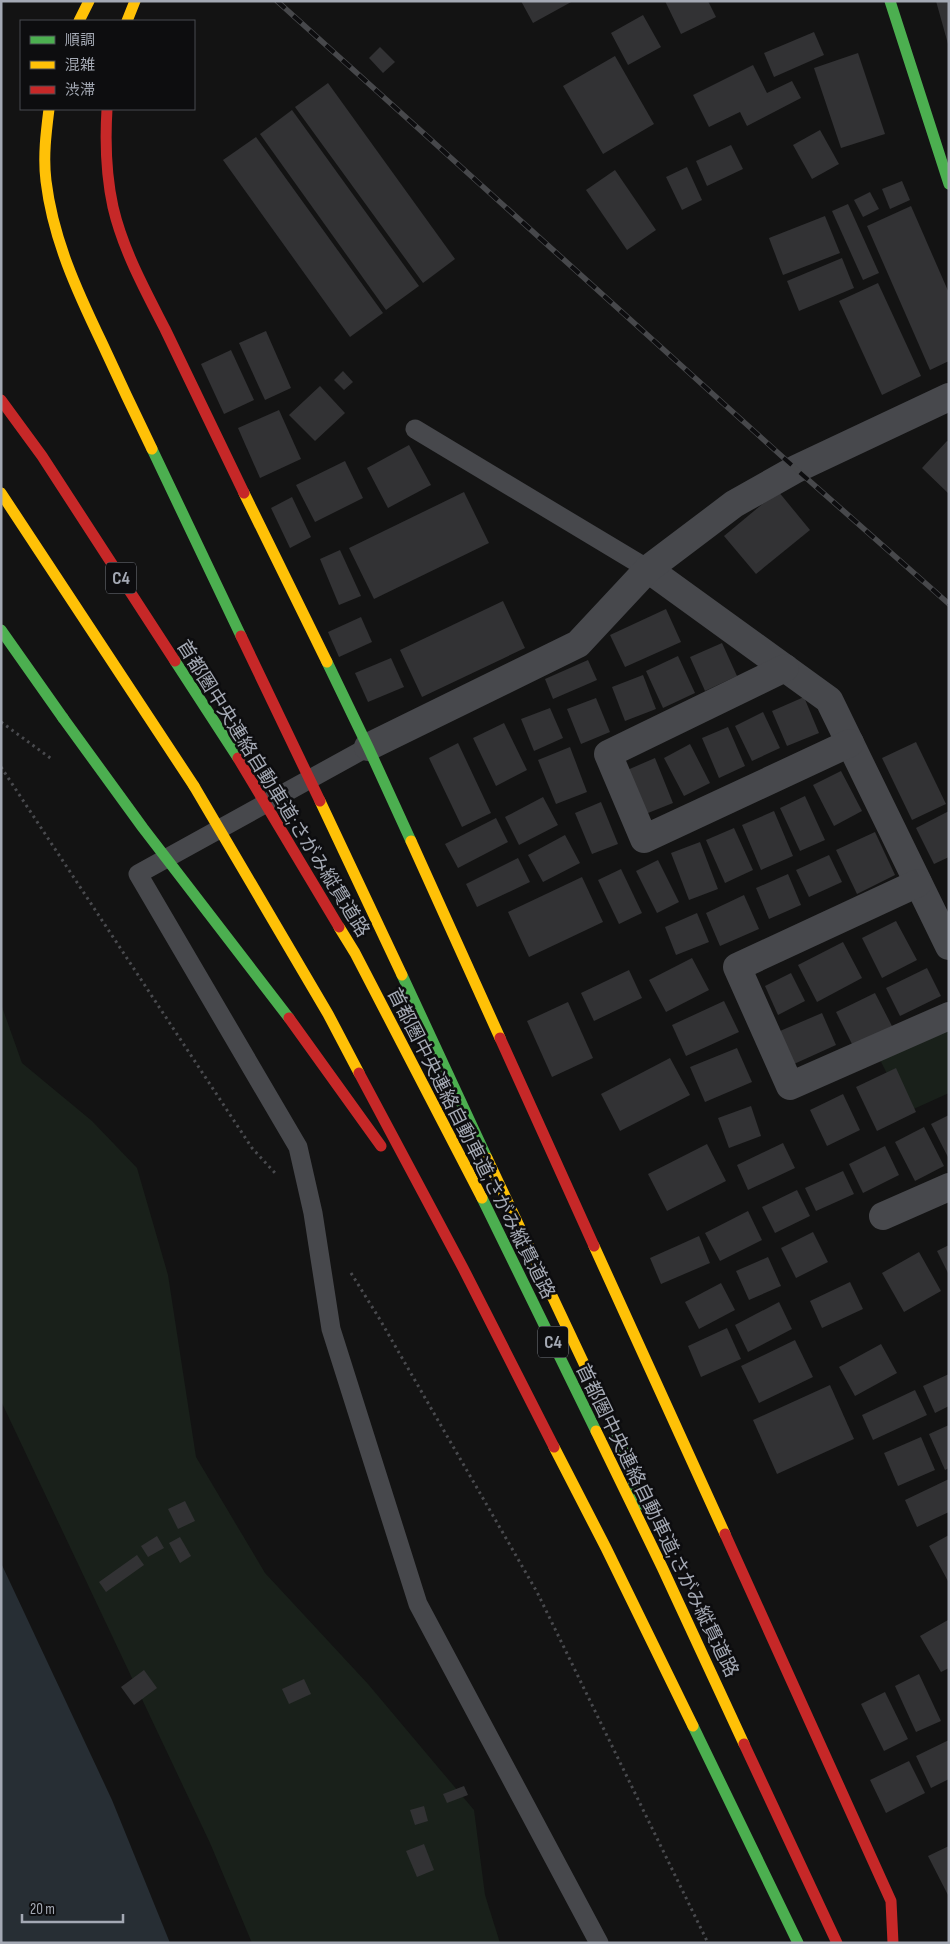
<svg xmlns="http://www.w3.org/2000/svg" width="950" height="1944" font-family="'Sofia Sans Condensed','Noto Sans JP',sans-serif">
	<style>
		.green { fill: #19201a }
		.water { fill: #272e34 }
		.building { fill: #323234 }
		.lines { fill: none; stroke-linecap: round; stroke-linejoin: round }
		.path { stroke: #494a4e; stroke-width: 3; stroke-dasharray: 2.5 4; stroke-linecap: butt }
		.lane { stroke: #47484c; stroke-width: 19 }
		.street { stroke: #47484c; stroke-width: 28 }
		.fast { stroke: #4caf50; stroke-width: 11 }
		.slow { stroke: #ffc107; stroke-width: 11 }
		.jam { stroke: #c62828; stroke-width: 11 }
		.rail-casing { stroke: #47484b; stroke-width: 5.5 }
		.rail { stroke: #0d0d0f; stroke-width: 4; stroke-dasharray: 11; stroke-linecap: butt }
		.fast-bridge { stroke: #4caf50; stroke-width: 11 }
		.slow-bridge { stroke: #ffc107; stroke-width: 11 }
		.jam-bridge { stroke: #c62828; stroke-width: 11 }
		.labels { text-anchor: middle; stroke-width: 5; stroke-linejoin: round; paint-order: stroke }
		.shield { fill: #0d0d0f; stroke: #777a82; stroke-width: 1 }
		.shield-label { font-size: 18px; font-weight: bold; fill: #a4a9b4 }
		.street-label { font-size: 19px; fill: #a4a9b4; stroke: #0d0d0f }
	</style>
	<rect width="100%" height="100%" fill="#131313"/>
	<!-- green -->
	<g class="green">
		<path d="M1 1004 22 1063 92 1121 137 1168 168 1275 196 1457 265 1573 368 1684 474 1810 485 1895 500 1943H252L210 1843 1 1401Z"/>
		<path d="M949 1028V1093L907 1112 880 1060Z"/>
	</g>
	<!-- water -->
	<path class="water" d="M1 1563 112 1800 170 1943H1Z"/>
	<!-- building -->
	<g class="building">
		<path d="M521 1H573L533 23Z"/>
		<path d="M665 1H708L716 17 681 34Z"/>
		<path d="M936 1H949V44H948Z"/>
		<path d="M643 15 661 47 628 65 611 33Z"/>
		<path d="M814 32 824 55 774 77 764 53Z"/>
		<path d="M380 47 395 62 383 73 369 58Z"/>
		<path d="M858 53 885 134 841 148 814 68Z"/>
		<path d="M615 56 654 124 603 154 563 86Z"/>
		<path d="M753 65 767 93 792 81 801 98 747 126 740 112 709 127 693 95Z"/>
		<path d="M328 83 455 259 423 283 295 107Z"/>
		<path d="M292 110 419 286 386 310 260 134Z"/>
		<path d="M820 130 839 164 812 179 793 145Z"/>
		<path d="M256 137 383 313 350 337 223 160Z"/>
		<path d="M731 145 743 169 707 186 696 161Z"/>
		<path d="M687 167 702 200 682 210 666 177Z"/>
		<path d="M615 170 656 230 627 250 586 190Z"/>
		<path d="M902 181 910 200 890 209 882 189Z"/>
		<path d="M870 192 879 209 863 217 854 200Z"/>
		<path d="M848 204 879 273 863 280 832 211Z"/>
		<path d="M911 206 949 293V361L930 370 867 226Z"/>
		<path d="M825 216 840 253 783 275 769 238Z"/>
		<path d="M842 258 854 288 799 311 787 281Z"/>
		<path d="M878 283 921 376 882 395 839 301Z"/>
		<path d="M266 331 291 388 265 400 239 343Z"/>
		<path d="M231 350 254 400 224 414 201 364Z"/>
		<path d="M343 371 353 382 344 390 334 380Z"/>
		<path d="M320 386 345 413 315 441 289 415Z"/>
		<path d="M279 410 301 459 260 478 238 428Z"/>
		<path d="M947 441 949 442V494L922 468Z"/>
		<path d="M409 445 431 485 388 508 367 468Z"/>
		<path d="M345 461 363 498 315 522 296 485Z"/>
		<path d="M778 491 810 530 756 574 724 536Z"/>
		<path d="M464 492 489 543 374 599 349 548Z"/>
		<path d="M292 497 311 537 290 548 271 508Z"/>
		<path d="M340 550 361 596 339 605 320 559Z"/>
		<path d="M503 601 525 648 422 697 400 650Z"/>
		<path d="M666 609 681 642 625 667 610 635Z"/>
		<path d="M361 617 372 642 339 657 328 632Z"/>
		<path d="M722 643 737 676 705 691 690 657Z"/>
		<path d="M678 656 695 693 663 708 646 671Z"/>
		<path d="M391 658 404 687 368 702 355 673Z"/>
		<path d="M588 660 597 680 553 699 545 679Z"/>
		<path d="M643 675 656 709 625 721 612 687Z"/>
		<path d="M804 697 819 733 787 746 772 711Z"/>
		<path d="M596 698 610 732 581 744 567 709Z"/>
		<path d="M550 708 563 738 534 751 521 719Z"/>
		<path d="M763 712 780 748 752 761 735 726Z"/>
		<path d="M504 723 527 770 496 786 473 738Z"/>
		<path d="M728 727 745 766 719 778 702 738Z"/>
		<path d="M916 742 946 804 912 820 882 758Z"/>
		<path d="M458 743 491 813 462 827 429 758Z"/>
		<path d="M690 744 710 783 684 796 664 758Z"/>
		<path d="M570 747 587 792 556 804 538 760Z"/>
		<path d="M655 758 673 803 643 815 625 771Z"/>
		<path d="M841 771 862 811 834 826 813 785Z"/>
		<path d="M805 796 825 840 800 851 780 808Z"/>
		<path d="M543 797 558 825 519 845 505 817Z"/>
		<path d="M601 802 618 844 592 854 575 813Z"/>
		<path d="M774 811 793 856 761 870 742 825Z"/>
		<path d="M949 811V857L934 864 916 828Z"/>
		<path d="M496 818 508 842 458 868 445 844Z"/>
		<path d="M734 828 753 870 725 883 706 840Z"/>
		<path d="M875 832 895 875 857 894 836 850Z"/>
		<path d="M565 835 580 863 543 882 528 855Z"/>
		<path d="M700 842 718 889 689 900 671 853Z"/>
		<path d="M829 855 842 882 809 897 796 870Z"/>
		<path d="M518 858 530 882 477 907 466 884Z"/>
		<path d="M658 860 679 902 657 913 636 871Z"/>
		<path d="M621 869 642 913 619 924 598 880Z"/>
		<path d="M788 874 801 905 769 919 756 888Z"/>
		<path d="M582 877 603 922 529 957 508 912Z"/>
		<path d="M744 895 759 929 720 946 706 913Z"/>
		<path d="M697 913 709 942 676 955 665 927Z"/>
		<path d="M896 921 917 960 882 978 862 938Z"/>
		<path d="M843 942 862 978 817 1002 798 965Z"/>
		<path d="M692 958 709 990 666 1012 649 980Z"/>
		<path d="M927 968 941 996 900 1016 886 988Z"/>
		<path d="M629 970 642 998 594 1021 581 993Z"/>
		<path d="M791 973 805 1001 778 1015 765 986Z"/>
		<path d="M875 993 893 1028 854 1048 836 1012Z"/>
		<path d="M724 1001 739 1032 686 1056 672 1025Z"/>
		<path d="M568 1002 593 1058 552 1077 527 1021Z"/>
		<path d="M822 1013 836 1045 794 1064 780 1031Z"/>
		<path d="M737 1048 752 1082 705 1102 690 1067Z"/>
		<path d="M670 1058 690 1095 620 1131 601 1094Z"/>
		<path d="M896 1068 916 1112 877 1131 856 1087Z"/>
		<path d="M843 1094 860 1130 827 1146 810 1110Z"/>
		<path d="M751 1106 761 1136 729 1148 718 1118Z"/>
		<path d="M949 1115V1159L931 1124Z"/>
		<path d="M924 1127 944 1166 915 1181 895 1142Z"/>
		<path d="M783 1143 795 1168 748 1190 737 1165Z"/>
		<path d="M707 1144 726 1181 667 1211 648 1174Z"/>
		<path d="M885 1146 899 1175 863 1193 849 1164Z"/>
		<path d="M843 1171 854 1194 816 1211 805 1188Z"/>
		<path d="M797 1190 810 1216 775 1233 762 1207Z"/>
		<path d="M748 1211 762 1240 720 1261 705 1233Z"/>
		<path d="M813 1232 828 1262 796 1278 781 1248Z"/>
		<path d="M699 1236 710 1263 661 1284 650 1258Z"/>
		<path d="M949 1245V1275L937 1251Z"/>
		<path d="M919 1252 941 1291 904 1312 882 1273Z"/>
		<path d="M768 1257 781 1286 749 1300 736 1271Z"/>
		<path d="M850 1282 863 1309 822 1328 810 1301Z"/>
		<path d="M721 1283 735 1310 699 1329 685 1302Z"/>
		<path d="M779 1302 792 1329 748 1352 735 1325Z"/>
		<path d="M727 1328 741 1359 701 1377 688 1346Z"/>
		<path d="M795 1340 813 1377 759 1403 741 1366Z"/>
		<path d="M881 1344 897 1373 855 1396 839 1367Z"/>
		<path d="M949 1374V1406L935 1413 923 1386Z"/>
		<path d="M830 1385 854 1439 777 1474 753 1420Z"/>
		<path d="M915 1390 927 1415 873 1440 862 1415Z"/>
		<path d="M949 1425V1468L945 1470 929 1434Z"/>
		<path d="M921 1437 935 1470 898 1486 884 1453Z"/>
		<path d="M949 1479V1512L917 1527 905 1500Z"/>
		<path d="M185 1501 195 1521 178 1529 168 1509Z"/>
		<path d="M949 1535V1583L929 1546Z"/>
		<path d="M157 1536 164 1548 148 1557 141 1546Z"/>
		<path d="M180 1537 191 1556 180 1563 169 1543Z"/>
		<path d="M137 1555 144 1565 106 1592 99 1582Z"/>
		<path d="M948 1620 949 1668 941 1672 920 1636Z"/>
		<path d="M144 1670 157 1688 134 1705 121 1687Z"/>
		<path d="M919 1674 941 1721 916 1732 895 1686Z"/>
		<path d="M304 1679 311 1694 289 1704 282 1689Z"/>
		<path d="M885 1692 908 1739 884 1751 861 1704Z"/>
		<path d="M949 1740V1779L931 1788 916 1756Z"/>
		<path d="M909 1761 925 1793 886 1813 870 1780Z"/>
		<path d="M464 1786 468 1795 447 1803 443 1794Z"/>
		<path d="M424 1806 428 1821 415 1825 410 1810Z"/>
		<path d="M424 1844 434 1870 417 1877 406 1851Z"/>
		<path d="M949 1846V1897L928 1856Z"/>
	</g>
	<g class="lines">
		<!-- path -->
		<g class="path">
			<path d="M1 722 53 760"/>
			<path d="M1 767 252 1148 275 1173"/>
			<path d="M351 1273 379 1318 537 1592 708 1943"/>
		</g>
		<!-- lane -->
		<g class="lane">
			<path d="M415 429 648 569"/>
			<path d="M368 747 138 874 298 1147 313 1213 331 1329 418 1604 599 1943"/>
		</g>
		<!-- street -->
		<g class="street">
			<path d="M648 569 829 700 949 946"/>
			<path d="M785 668 608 754 644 839 850 743"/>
			<path d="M368 747 578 644 648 569 734 504 796 469 949 397"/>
			<path d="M918 883 737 967 790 1086 949 1016"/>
			<path d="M883 1216 949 1187"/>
		</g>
		<!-- fast -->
		<g class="fast">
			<path d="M890 1 949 184"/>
			<path d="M1 630 63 718"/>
			<path d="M175 661 238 758"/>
			<path d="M327 662 368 747 411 841"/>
			<path d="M402 975 487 1158"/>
			<path d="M586 1368 620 1441 641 1504"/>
		</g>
		<!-- slow -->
		<g class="slow">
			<path d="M79 21 89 1"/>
			<path d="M127 21 135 1"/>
			<path d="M1 493 194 786"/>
			<path d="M244 493 327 662"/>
			<path d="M320 801 402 975"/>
			<path d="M411 841 500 1038"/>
			<path d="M487 1158 586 1368"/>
			<path d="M594 1246 725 1534"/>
		</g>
		<!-- jam -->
		<g class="jam">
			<path d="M107 109C105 142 106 175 113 207 123 250 145 290 165 329 191 384 218 438 244 493"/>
			<path d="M1 400 42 456 175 661"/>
			<path d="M500 1038 594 1246"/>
			<path d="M725 1534 891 1901 893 1943"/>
		</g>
		<!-- rail casing -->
		<g class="rail-casing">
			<path id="rail" d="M277 1 796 469 949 604"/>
		</g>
		<!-- rail -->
		<use href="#rail" class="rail"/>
		<!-- fast-bridge -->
		<g class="fast-bridge">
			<path d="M152 449 241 636"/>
			<path d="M63 718 143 828 289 1018"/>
			<path d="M482 1198 596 1431"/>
			<path d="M693 1726 798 1943"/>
		</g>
		<!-- slow-bridge -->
		<g class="slow-bridge">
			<path d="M49 109C46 133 43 157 46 181 53 239 77 291 102 343 118 378 135 414 152 449"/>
			<path d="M194 786 328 1014 359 1073"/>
			<path d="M339 927 355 953 482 1198"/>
			<path d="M596 1431 662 1567 744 1744"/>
			<path d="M554 1447 606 1548 693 1726"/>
		</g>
		<!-- jam-bridge -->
		<g class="jam-bridge">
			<path d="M241 636 320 801"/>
			<path d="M238 758 339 927"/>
			<path d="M289 1018 381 1146"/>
			<path d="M359 1073 463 1268 554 1447"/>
			<path d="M744 1744 837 1943"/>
		</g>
	</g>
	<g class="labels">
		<!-- shield labels -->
		<g class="shield">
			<rect x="106" y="562.5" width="30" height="31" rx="4"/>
			<rect x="538" y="1326.5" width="30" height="31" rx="4"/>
		</g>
		<g class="shield-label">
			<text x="121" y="584">C4</text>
			<text x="553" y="1348">C4</text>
		</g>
		<!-- street labels -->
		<g class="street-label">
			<text transform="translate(274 788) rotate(58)" y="7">首都圏中央連絡自動車道;さがみ縦貫道路</text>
			<text transform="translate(472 1143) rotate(63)" y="7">首都圏中央連絡自動車道;さがみ縦貫道路</text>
			<text transform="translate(658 1520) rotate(64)" y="7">首都圏中央連絡自動車道;さがみ縦貫道路</text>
		</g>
	</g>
	<!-- border -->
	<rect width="950" height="1944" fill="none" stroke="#a4a9b4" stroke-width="5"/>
	<!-- legend -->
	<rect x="20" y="20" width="175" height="90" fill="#0d0d0f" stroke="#494b51"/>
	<rect x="30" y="36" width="25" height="8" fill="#4caf50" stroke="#494b51"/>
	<text x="65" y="45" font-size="15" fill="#a4a9b4">順調</text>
	<rect x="30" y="61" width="25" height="8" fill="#ffc107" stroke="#494b51"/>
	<text x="65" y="70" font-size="15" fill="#a4a9b4">混雑</text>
	<rect x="30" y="86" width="25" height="8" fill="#c62828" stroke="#494b51"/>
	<text x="65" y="95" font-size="15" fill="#a4a9b4">渋滞</text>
	<!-- scale -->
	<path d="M22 1914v8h101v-8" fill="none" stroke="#a4a9b4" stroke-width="2.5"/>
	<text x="30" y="1914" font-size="15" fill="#a4a9b4" stroke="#0d0d0f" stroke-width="4" paint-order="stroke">20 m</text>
</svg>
